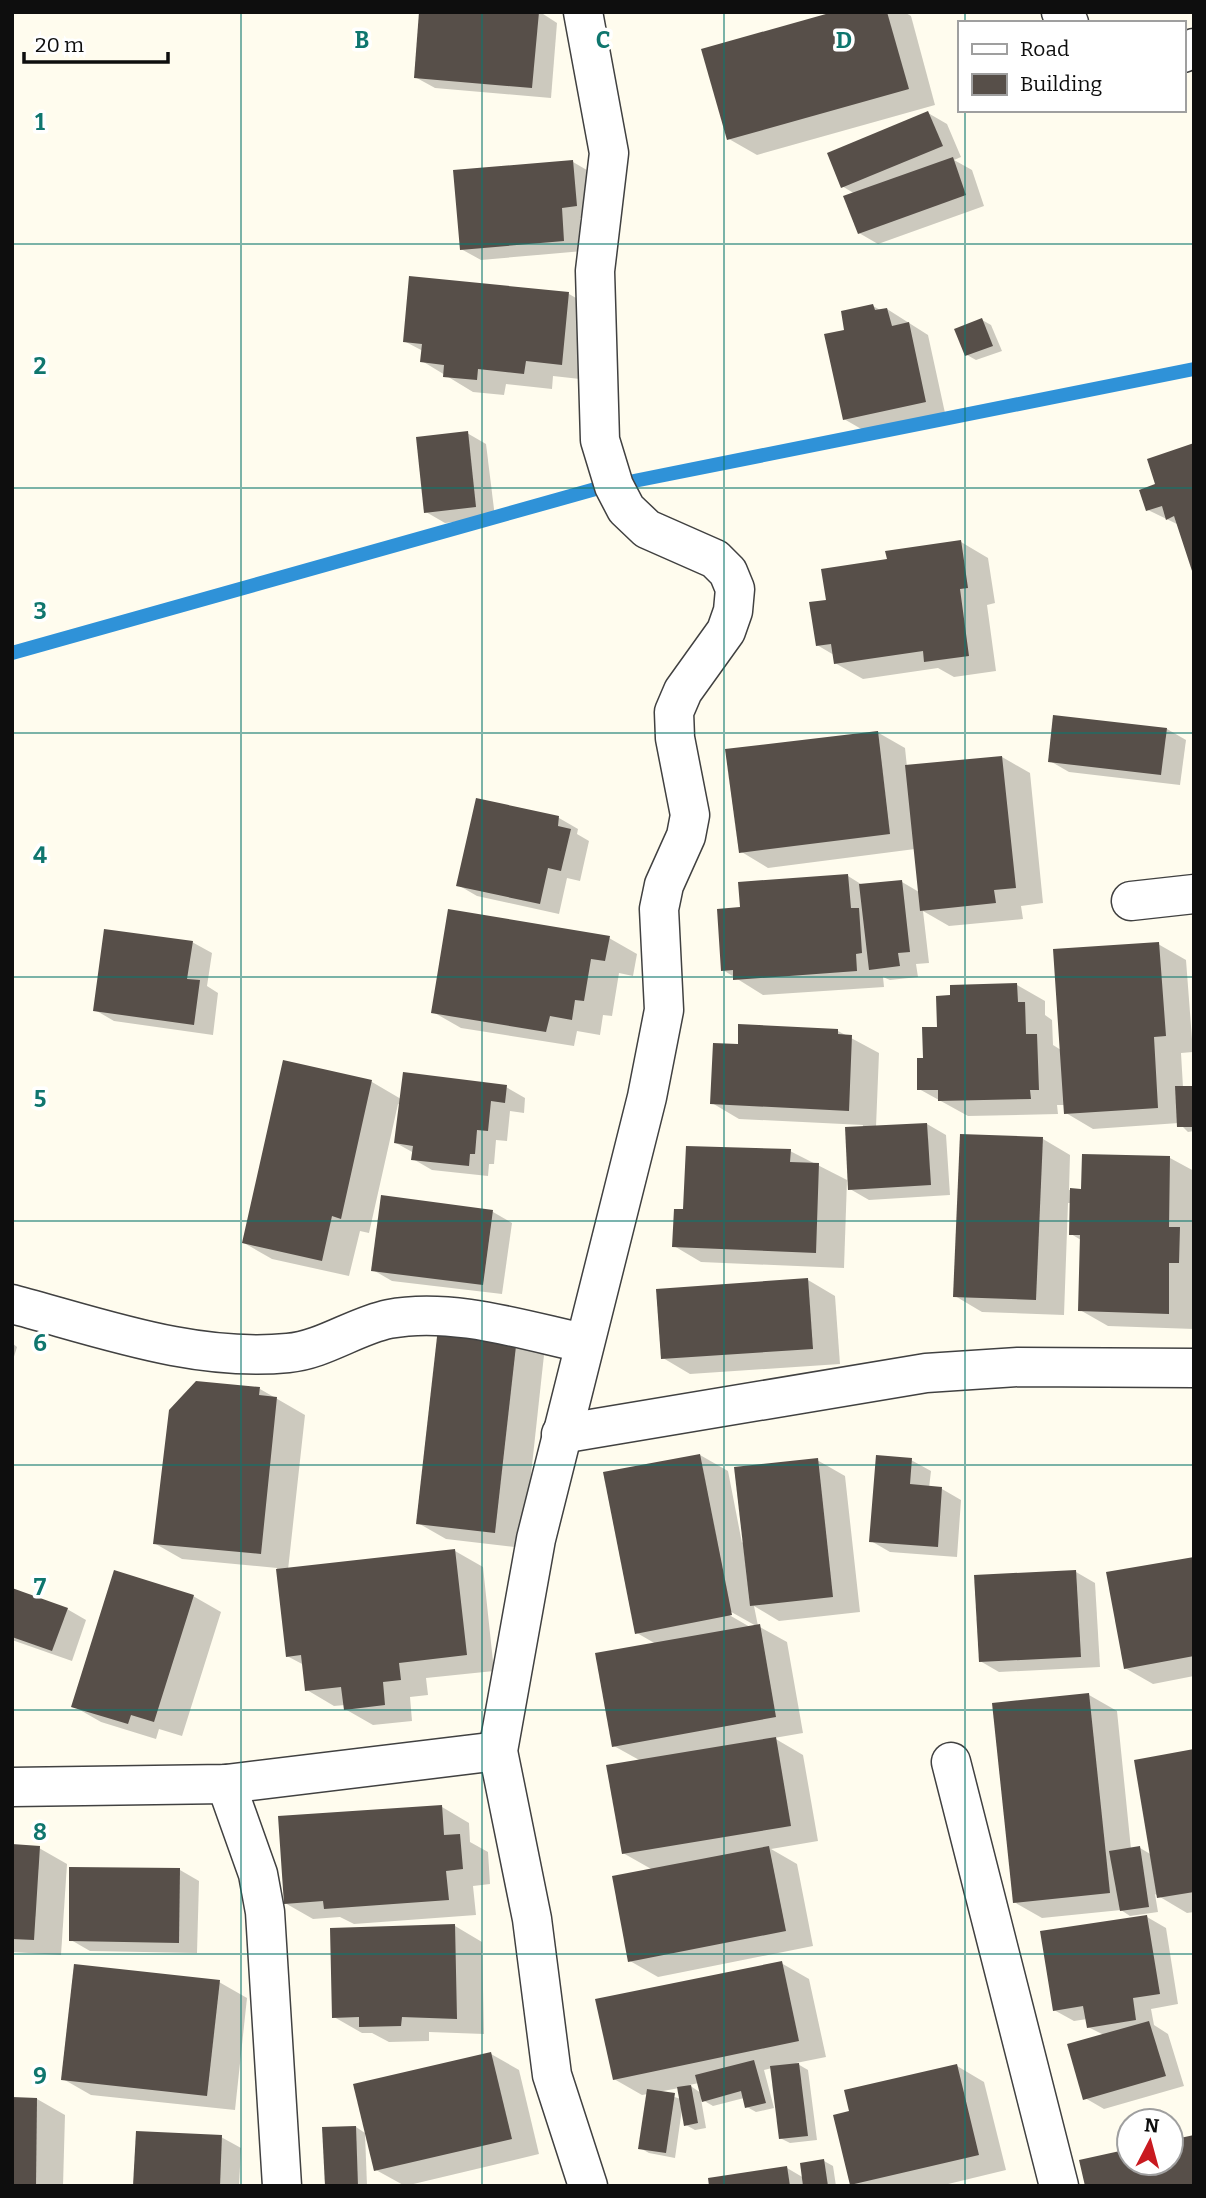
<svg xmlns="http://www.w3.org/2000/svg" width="1206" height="2198" font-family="Bitter,serif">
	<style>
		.shadow { fill: #0003; fill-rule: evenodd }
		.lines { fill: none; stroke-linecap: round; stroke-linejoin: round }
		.stream { stroke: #2f92d8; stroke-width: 14 }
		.building { fill: #574f49 }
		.minor-casing { stroke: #414141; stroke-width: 41 }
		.minor { stroke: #fff; stroke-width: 38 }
		.grid { fill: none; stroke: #0f766e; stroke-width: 2; stroke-opacity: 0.55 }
		.grid-label { font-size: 23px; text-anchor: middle; font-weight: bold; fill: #0f766e; stroke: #fff; stroke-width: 7; stroke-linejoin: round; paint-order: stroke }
	</style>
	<rect width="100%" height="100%" fill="#fffcee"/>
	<!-- shadow -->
	<g class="shadow">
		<path d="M421 12H540L557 23 551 98 435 88 415 77Z"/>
		<path d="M840 12H904L911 16 935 105 757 155 729 139Z"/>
		<path d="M928 113 947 124 961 157 954 160 972 170 984 206 878 244 859 233 855 194 842 186Z"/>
		<path d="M573 162 592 173 595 216 580 218 583 251 481 260 461 249Z"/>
		<path d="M411 278 569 294 597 310 589 380 553 376 552 389 506 384 504 395 473 392 422 361 423 351 404 341Z"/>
		<path d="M873 306 882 311 887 309 928 335 945 413 863 430 844 419 846 331Z"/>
		<path d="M982 320 991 325 1002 351 976 360 967 355Z"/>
		<path d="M467 433 486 444 495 517 445 523 426 512Z"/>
		<path d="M1158 485 1179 525 1148 510Z"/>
		<path d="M961 542 988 558 995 603 987 605 996 671 954 677 938 668 863 679 835 663 834 655 817 645 828 601 889 561Z"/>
		<path d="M1167 729 1186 740 1180 785 1069 772 1050 761Z"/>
		<path d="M877 732 905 748 907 767 1002 757 1030 773 1043 903 1021 906 1023 919 949 926 923 911 929 963 916 964 918 977 890 980 883 977 884 987 763 995 723 970 742 909 848 876 864 886 902 882 919 892 915 849 768 868 740 851Z"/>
		<path d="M477 800 559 818 578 829 577 834 589 841 580 881 567 878 559 914 477 896 458 885Z"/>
		<path d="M609 938 637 954 633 976 619 973 612 1016 603 1015 600 1035 577 1031 574 1046 461 1028 433 1012Z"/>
		<path d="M192 942 212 953 207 986 218 993 213 1035 114 1021 95 1010Z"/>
		<path d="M1158 944 1186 960 1193 1052 1181 1053 1183 1087H1194V1131L1188 1132 1179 1123 1093 1129 1066 1113 1065 1105H1057L1058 1114 968 1116 919 1089 925 1059 938 1029 1017 985 1045 1001V1015L1052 1020 1053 1045 1061 1050Z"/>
		<path d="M838 1031 879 1053 876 1127 927 1124 946 1135 950 1195 869 1200 850 1189 863 1125 739 1119 712 1103 739 1046Z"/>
		<path d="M285 1062 372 1082 401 1099 506 1087 525 1098 524 1113 510 1111 507 1141 496 1140 494 1164H489L488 1176 432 1170 413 1159 414 1153 396 1143 401 1105 398 1104 369 1233 360 1231 349 1276 272 1259 244 1243Z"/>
		<path d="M1043 1139 1070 1155 1069 1190H1083L1170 1158 1194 1171V1329L1108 1326 1080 1310 1081 1240 1071 1234 1072 1203H1068L1064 1315 982 1312 955 1296Z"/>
		<path d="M790 1151 847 1180 844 1268 701 1262 674 1246 685 1211Z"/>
		<path d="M382 1197 493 1212 512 1223 502 1294 392 1281 373 1270Z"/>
		<path d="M808 1280 835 1296 840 1364 690 1374 663 1358Z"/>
		<path d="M516 1339 544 1355 523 1548 446 1539 418 1523Z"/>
		<path d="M12 1343 17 1347 12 1363Z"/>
		<path d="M260 1389 305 1415 288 1570 455 1551 483 1567 494 1671 426 1678 428 1695 410 1697 412 1721 373 1725 345 1709V1705L334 1706 307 1690 304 1665 287 1656 277 1568 182 1559 154 1543Z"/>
		<path d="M700 1455 728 1471 742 1543 817 1460 845 1476 860 1612 779 1621 754 1606 758 1626 787 1642 803 1733 774 1738 803 1755 818 1841 771 1849 797 1864 813 1946 658 1977 630 1961 653 1870 623 1853 641 1761 614 1746 656 1644 637 1633ZM726 1609 758 1627H750L724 1612Z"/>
		<path d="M911 1460 931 1471 929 1488 942 1489 961 1500 957 1557 890 1552 871 1541Z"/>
		<path d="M1194 1559V1676L1153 1684 1125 1668Z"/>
		<path d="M1076 1572 1095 1583 1100 1667 999 1672 980 1661Z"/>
		<path d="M12 1590 67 1609 86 1620 72 1661 12 1640Z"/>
		<path d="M193 1596 221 1612 182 1736 159 1729 156 1739 101 1722 73 1706Z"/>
		<path d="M1089 1695 1117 1711 1131 1849 1140 1848 1152 1855 1194 1751V1912L1187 1913 1155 1894 1158 1912 1130 1916 1121 1910 1042 1918 1014 1902Z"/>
		<path d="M442 1807 469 1823 470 1842 488 1852 490 1884 473 1886 476 1915 354 1924 340 1917 313 1919 285 1903Z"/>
		<path d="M12 1846 39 1848 67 1864 61 1955 12 1952Z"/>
		<path d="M180 1870 199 1881 197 1953 90 1951 71 1940Z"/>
		<path d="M1147 1917 1166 1928 1178 2004 1151 2009 1154 2025 1168 2034 1184 2086 1104 2109 1085 2098 1104 2035 1088 2027 1087 2019 1074 2021 1054 2010Z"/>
		<path d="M455 1926 482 1942 484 2034 429 2032V2041L389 2042 372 2033H362L334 2017Z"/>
		<path d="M781 1963 809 1979 826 2057 796 2063 808 2070 817 2140 790 2143 780 2138 772 2068 764 2070 774 2108 756 2112 747 2107 744 2098 713 2106 701 2099 706 2128 695 2130 686 2125 682 2109 675 2158 649 2153 640 2148 648 2094 642 2095 614 2079ZM699 2083 701 2093 689 2085ZM679 2088 681 2099 658 2092Z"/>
		<path d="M219 1982 247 1998 235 2110 91 2095 63 2079Z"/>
		<path d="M491 2054 519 2070 539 2154 405 2186 376 2170Z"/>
		<path d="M957 2066 984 2082 1006 2170 940 2186 851 2184V2112Z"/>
		<path d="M37 2099 65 2115 63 2186H12Z"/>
		<path d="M356 2127 365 2133 367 2186H327Z"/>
		<path d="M221 2137 241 2148 239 2186H135Z"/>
		<path d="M824 2161 833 2166 836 2186H711L787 2168 804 2178Z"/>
	</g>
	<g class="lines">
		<!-- stream -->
		<path class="stream" d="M12 653 599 488 1194 369"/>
	</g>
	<!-- building -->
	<g class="building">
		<path d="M419 12H539L532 88 414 78Z"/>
		<path d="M833 12H887L909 89 727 140 701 49Z"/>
		<path d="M928 111 943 146 841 188 827 153Z"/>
		<path d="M953 157 966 195 858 234 843 196Z"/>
		<path d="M573 160 577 206 562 208 564 241 460 250 453 170Z"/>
		<path d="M409 276 569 292 562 365 526 361 524 374 478 369 477 380 443 377 444 365 420 362 422 344 403 342Z"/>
		<path d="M873 304 875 310 887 308 892 326 909 322 926 402 843 420 824 334 844 330 841 311Z"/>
		<path d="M982 318 993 346 965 356 954 329Z"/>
		<path d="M468 431 476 507 424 513 416 437Z"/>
		<path d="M1194 443V574H1193L1174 516 1166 520 1162 506 1146 511 1139 490 1155 484 1147 459Z"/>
		<path d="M961 540 968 588 960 589 969 656 924 662 923 651 834 664 831 644 816 646 809 602 826 600 821 569 887 559 885 551Z"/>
		<path d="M1053 715 1167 728 1161 775 1048 762Z"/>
		<path d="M878 731 890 834 739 853 725 749Z"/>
		<path d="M1002 756 1016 888 994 890 996 903 920 911 905 765Z"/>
		<path d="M476 798 559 816 558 826 571 829 561 871 548 868 540 904 456 886Z"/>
		<path d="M848 874 851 908H859L862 953 856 954 857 971 733 980V970L721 971 717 909 740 907 738 882Z"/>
		<path d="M902 880 910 952 898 953 900 966 869 970 859 884Z"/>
		<path d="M448 909 610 936 605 961 591 959 584 1001 575 1000 572 1020 550 1016 546 1032 431 1013Z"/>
		<path d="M104 929 193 941 187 979 200 980 194 1025 93 1011Z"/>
		<path d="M1159 942 1166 1036 1154 1037 1158 1108 1064 1114 1053 949Z"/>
		<path d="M1017 983 1018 1002H1025L1026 1034H1037L1039 1090H1030L1031 1099 938 1101V1090H917V1058H923L922 1027H937L936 996 950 995V985Z"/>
		<path d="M738 1024 838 1029V1034L852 1035 849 1111 710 1104 713 1043 738 1044Z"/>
		<path d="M283 1060 372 1080 341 1219 332 1216 322 1261 242 1243Z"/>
		<path d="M403 1072 507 1085 505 1103 491 1101 488 1131 477 1130 475 1154H470L469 1166 411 1160 413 1146 394 1143Z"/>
		<path d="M1175 1086H1194V1127H1177Z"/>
		<path d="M927 1123 931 1185 848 1190 845 1127Z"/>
		<path d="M960 1134 1043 1137 1036 1300 953 1297Z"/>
		<path d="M686 1146 791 1149 790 1162 819 1163 816 1253 672 1247 674 1209H683Z"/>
		<path d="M1082 1154 1170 1156 1169 1227H1180L1179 1263H1169V1314L1078 1311 1080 1235H1069L1070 1188 1081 1189Z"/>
		<path d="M381 1195 493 1210 483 1285 371 1271Z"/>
		<path d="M808 1278 813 1349 661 1359 656 1289Z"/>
		<path d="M438 1328 517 1337 495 1533 416 1524Z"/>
		<path d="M196 1381 260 1387 259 1395 277 1397 261 1554 153 1544 169 1410Z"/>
		<path d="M700 1454 732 1615 635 1634 603 1472Z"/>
		<path d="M876 1455 912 1458 910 1484 942 1487 938 1547 869 1542Z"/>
		<path d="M818 1458 833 1597 750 1606 734 1467Z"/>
		<path d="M455 1549 467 1655 399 1663 401 1680 383 1682 385 1705 344 1710 341 1687 305 1691 301 1655 286 1657 276 1569Z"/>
		<path d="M1194 1557V1656L1124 1669 1106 1572Z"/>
		<path d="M114 1570 194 1595 154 1722 131 1715 128 1724 71 1707Z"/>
		<path d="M1076 1570 1081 1657 979 1662 974 1575Z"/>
		<path d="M12 1588 68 1608 52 1651 12 1637Z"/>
		<path d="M760 1624 776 1717 612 1747 595 1653Z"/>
		<path d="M1089 1693 1110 1893 1013 1903 992 1703Z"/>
		<path d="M776 1737 791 1826 622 1854 606 1765Z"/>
		<path d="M1194 1749V1892L1157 1898 1134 1760Z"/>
		<path d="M442 1805 444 1835 460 1834 463 1869 446 1871 449 1900 324 1909 323 1901 284 1904 278 1816Z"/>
		<path d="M12 1844 40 1846 34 1940 12 1939Z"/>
		<path d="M769 1846 786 1931 628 1962 612 1876Z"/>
		<path d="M1140 1846 1149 1907 1120 1911 1109 1851Z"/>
		<path d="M69 1867 180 1868 179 1943 69 1941Z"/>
		<path d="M1147 1915 1160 1994 1133 1998 1136 2020 1087 2028 1083 2006 1053 2011 1040 1931Z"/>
		<path d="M455 1924 457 2019 402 2017 401 2026 359 2027V2017L332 2018 330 1928Z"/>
		<path d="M782 1961 799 2041 613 2080 595 1999Z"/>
		<path d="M74 1964 220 1980 207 2096 61 2080Z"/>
		<path d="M1149 2021 1166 2076 1083 2100 1067 2044Z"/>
		<path d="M491 2052 512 2139 374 2171 353 2084Z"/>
		<path d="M754 2060 766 2103 745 2108 741 2091 702 2102 695 2075Z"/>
		<path d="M799 2063 808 2136 779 2139 770 2066Z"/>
		<path d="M957 2064 979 2155 850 2185 833 2115 849 2111 844 2090Z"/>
		<path d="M691 2085 698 2123 684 2126 677 2087Z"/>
		<path d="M647 2089 675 2093 666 2153 638 2149Z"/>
		<path d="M12 2097 37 2098 36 2186H12Z"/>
		<path d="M356 2126 358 2186H325L322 2127Z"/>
		<path d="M136 2131 222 2135 220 2186H133Z"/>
		<path d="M1194 2135V2186H1085L1079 2160 1129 2149V2163H1171V2140Z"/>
		<path d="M824 2159 828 2186H803L800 2163Z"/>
		<path d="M787 2166 790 2186H709L708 2178Z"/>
	</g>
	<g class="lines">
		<!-- minor casing -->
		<g class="minor-casing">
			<g id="minor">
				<path d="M583 12 609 153 595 271 600 440 614 486 626 509 647 529 715 559 728 572 735 589 733 611 726 631 683 691 674 712 675 738 690 815 686 836 664 885 659 909 664 1010 647 1097 536 1539 498 1751 532 1919 552 2075 588 2186"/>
				<path d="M1061 12 1069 23"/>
				<path d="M1183 53 1194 48"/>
				<path d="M1131 901 1194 894"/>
				<path d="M12 1304C102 1328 194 1362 288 1353 323 1350 355 1326 389 1319 451 1307 523 1330 583 1343"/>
				<path d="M561 1434 926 1373 1018 1367 1194 1368"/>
				<path d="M951 1762 1059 2186"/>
				<path d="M226 1784 258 1874 265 1912 282 2186"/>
				<path d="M12 1787 226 1784 498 1751"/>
			</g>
		</g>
		<!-- minor -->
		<use href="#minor" class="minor"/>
	</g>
	<!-- grid -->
	<path class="grid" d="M241 12V2186M482 12V2186M724 12V2186M965 12V23M965 110V2186M12 244H1194M12 488H1194M12 733H1194M12 977H1194M12 1221H1194M12 1465H1194M12 1710H1194M12 1954H1194"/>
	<g class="grid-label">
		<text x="362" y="48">B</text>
		<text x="603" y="48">C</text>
		<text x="844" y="48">D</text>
		<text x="40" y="130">1</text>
		<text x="40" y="374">2</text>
		<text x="40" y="619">3</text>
		<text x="40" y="863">4</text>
		<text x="40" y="1107">5</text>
		<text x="40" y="1351">6</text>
		<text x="40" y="1595">7</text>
		<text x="40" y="1840">8</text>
		<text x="40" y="2084">9</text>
	</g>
	<!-- border -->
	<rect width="1206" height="2198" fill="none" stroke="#0e0e0e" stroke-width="28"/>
	<!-- legend -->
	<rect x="958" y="21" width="228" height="91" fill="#ffffff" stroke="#9f9f9f" stroke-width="2"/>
	<rect x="972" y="44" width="35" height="10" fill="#ffffff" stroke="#9f9f9f" stroke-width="2"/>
	<text x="1020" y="56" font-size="21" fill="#0e0e0e">Road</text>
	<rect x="972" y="74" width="35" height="21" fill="#574f49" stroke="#9f9f9f" stroke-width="2"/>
	<text x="1020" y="91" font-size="21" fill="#0e0e0e">Building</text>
	<!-- north arrow -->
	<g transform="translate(1150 2142) rotate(6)"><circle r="33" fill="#ffffff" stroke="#9f9f9f" stroke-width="2"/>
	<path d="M0-5L12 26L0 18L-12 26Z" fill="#c91a20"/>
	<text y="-10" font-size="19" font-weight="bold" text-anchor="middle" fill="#0e0e0e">N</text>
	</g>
	<!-- scale -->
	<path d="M24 52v10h144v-10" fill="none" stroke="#0e0e0e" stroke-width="3.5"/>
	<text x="35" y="52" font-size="21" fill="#0e0e0e" stroke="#ffffff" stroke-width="5" paint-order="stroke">20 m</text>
</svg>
